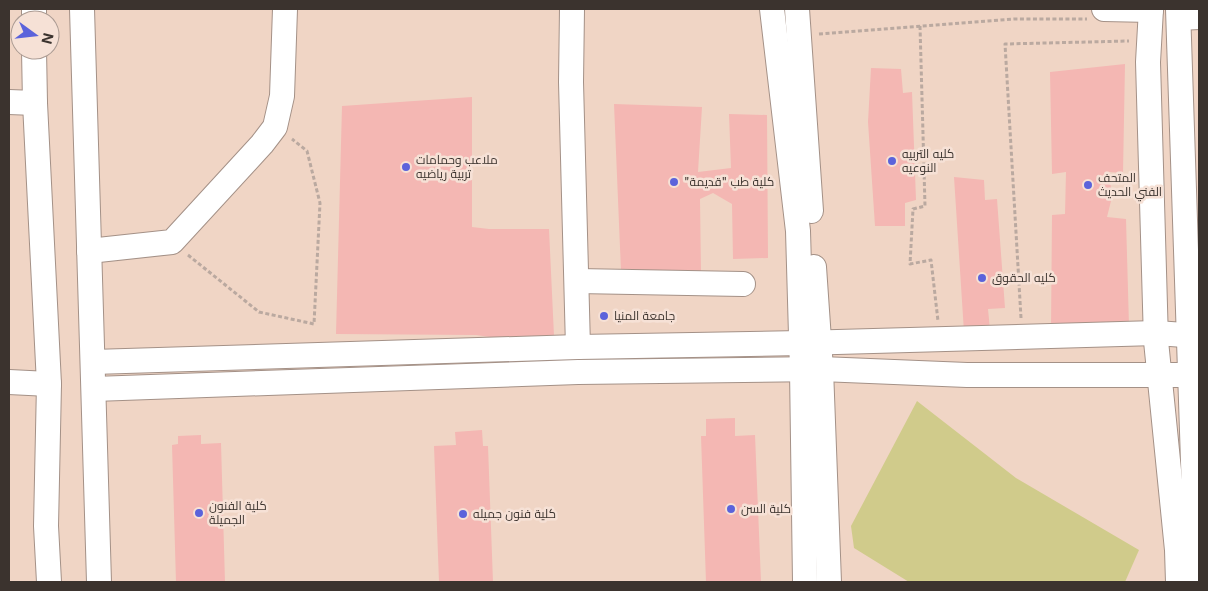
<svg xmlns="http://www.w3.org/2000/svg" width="1208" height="591" font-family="Inter,Cairo,sans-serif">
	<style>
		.built { fill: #f0d5c5; fill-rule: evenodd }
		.green { fill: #d0cb8b }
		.building { fill: #f4b7b3 }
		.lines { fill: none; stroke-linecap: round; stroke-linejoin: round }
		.minor-casing { stroke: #a49187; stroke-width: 26 }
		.path { stroke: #baa9a0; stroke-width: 3; stroke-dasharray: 4 2.5; stroke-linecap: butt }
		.minor { stroke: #fff; stroke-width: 24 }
		.poi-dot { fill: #5b63db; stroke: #f6e1d6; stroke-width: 2 }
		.labels { text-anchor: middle; stroke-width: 5; stroke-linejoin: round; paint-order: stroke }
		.poi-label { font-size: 12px; fill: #3b332e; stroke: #f6e1d6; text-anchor: start }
	</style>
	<rect width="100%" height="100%" fill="#f6e1d6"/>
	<!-- built -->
	<path class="built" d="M9 9H1199V582H9ZM20 20H50V50H20Z"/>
	<!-- green -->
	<path class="green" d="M917 401 1016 478 1139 550 1125 582H909L854 548 851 526Z"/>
	<!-- building -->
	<g class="building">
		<path d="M1125 64 1123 173 1109 172 1112 197 1107 217 1126 219 1129 326 1051 329 1052 215 1065 214 1066 172 1052 174 1050 72Z"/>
		<path d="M871 68 901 69 903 93 912 92 916 200 905 203V226H875L868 122Z"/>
		<path d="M472 97V227L489 229H549L554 336 497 338 476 335 336 334 342 106Z"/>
		<path d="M614 104 702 107 698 172 731 168 729 114 767 115 768 258 733 259 732 204 713 193 700 199 701 272 621 271Z"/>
		<path d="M954 177 984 180 985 200 997 199 1005 308 988 309 990 330 964 332Z"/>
		<path d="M735 418V436L755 435 761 582H706L701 436H706V419Z"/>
		<path d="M482 430 483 446H488L493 582H439L434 446 456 445 455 432Z"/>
		<path d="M201 435V444L221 443 225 582H176L172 445 178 444V436Z"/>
	</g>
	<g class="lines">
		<!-- minor casing -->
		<g class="minor-casing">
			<g id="minor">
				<path d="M34 9V20"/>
				<path d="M82 9 99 582"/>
				<path d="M572 9 571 82 578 347"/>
				<path d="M772 9 798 231 802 370 805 582"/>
				<path d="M797 9 811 211"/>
				<path d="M1104 9 1151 10"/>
				<path d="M1151 9 1148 62 1156 341 1177 550 1178 582"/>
				<path d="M1178 9 1197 582"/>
				<path d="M1179 18 1199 17"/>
				<path d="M34 50 35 103 49 384 46 526 49 582"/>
				<path d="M9 102 35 103"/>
				<path d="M89 251 172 242 262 144 275 127 282 96 285 9"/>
				<path d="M814 267 821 369 829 582"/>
				<path d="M577 281 743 284"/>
				<path d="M93 362 578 347 801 343 1156 333 1199 336"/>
				<path d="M9 382 49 384"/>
				<path d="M94 389 578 372 821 369 967 375H1199"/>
			</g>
		</g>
		<!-- path -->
		<g class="path">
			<path d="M920 26 925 206 913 209 910 264 931 260 938 321"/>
			<path d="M819 34 1015 19H1087"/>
			<path d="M1116 196H1132"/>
			<path d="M188 255 259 312 314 324 320 203 307 151 292 139"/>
			<path d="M1021 318 1005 44 1129 41"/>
		</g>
		<!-- minor -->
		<use href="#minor" class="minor"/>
	</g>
	<!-- markers -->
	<g class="poi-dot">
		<circle cx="892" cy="161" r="5"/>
		<circle cx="406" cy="167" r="5"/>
		<circle cx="674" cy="182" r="5"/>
		<circle cx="1088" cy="185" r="5"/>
		<circle cx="982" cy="278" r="5"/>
		<circle cx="604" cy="316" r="5"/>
		<circle cx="731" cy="509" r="5"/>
		<circle cx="199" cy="513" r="5"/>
		<circle cx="463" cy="514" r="5"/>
	</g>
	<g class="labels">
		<!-- poi labels -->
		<g class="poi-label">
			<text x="902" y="158">كليه التربيه<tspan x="902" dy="14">النوعيه</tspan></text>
			<text x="416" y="164">ملاعب وحمامات<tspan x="416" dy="14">تربية رياضيه</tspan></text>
			<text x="1098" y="182">المتحف<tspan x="1098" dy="14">الفني الحديث</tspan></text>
			<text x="684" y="186">"كلية طب "قديمة</text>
			<text x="992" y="282">كليه الحقوق</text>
			<text x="614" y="320">جامعة المنيا</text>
			<text x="209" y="510">كلية الفنون<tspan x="209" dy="14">الجميلة</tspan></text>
			<text x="741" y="513">كلية السن</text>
			<text x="473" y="518">كلية فنون جميله</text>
		</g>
	</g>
	<!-- border -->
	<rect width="1208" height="591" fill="none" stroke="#3b332e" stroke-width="20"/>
	<!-- north arrow -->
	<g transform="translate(35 35) rotate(105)"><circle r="24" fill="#f6e1d6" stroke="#ab9b93"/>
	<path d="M0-4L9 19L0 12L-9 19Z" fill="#5b63db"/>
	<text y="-8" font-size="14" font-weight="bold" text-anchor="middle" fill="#3b332e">N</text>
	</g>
</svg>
